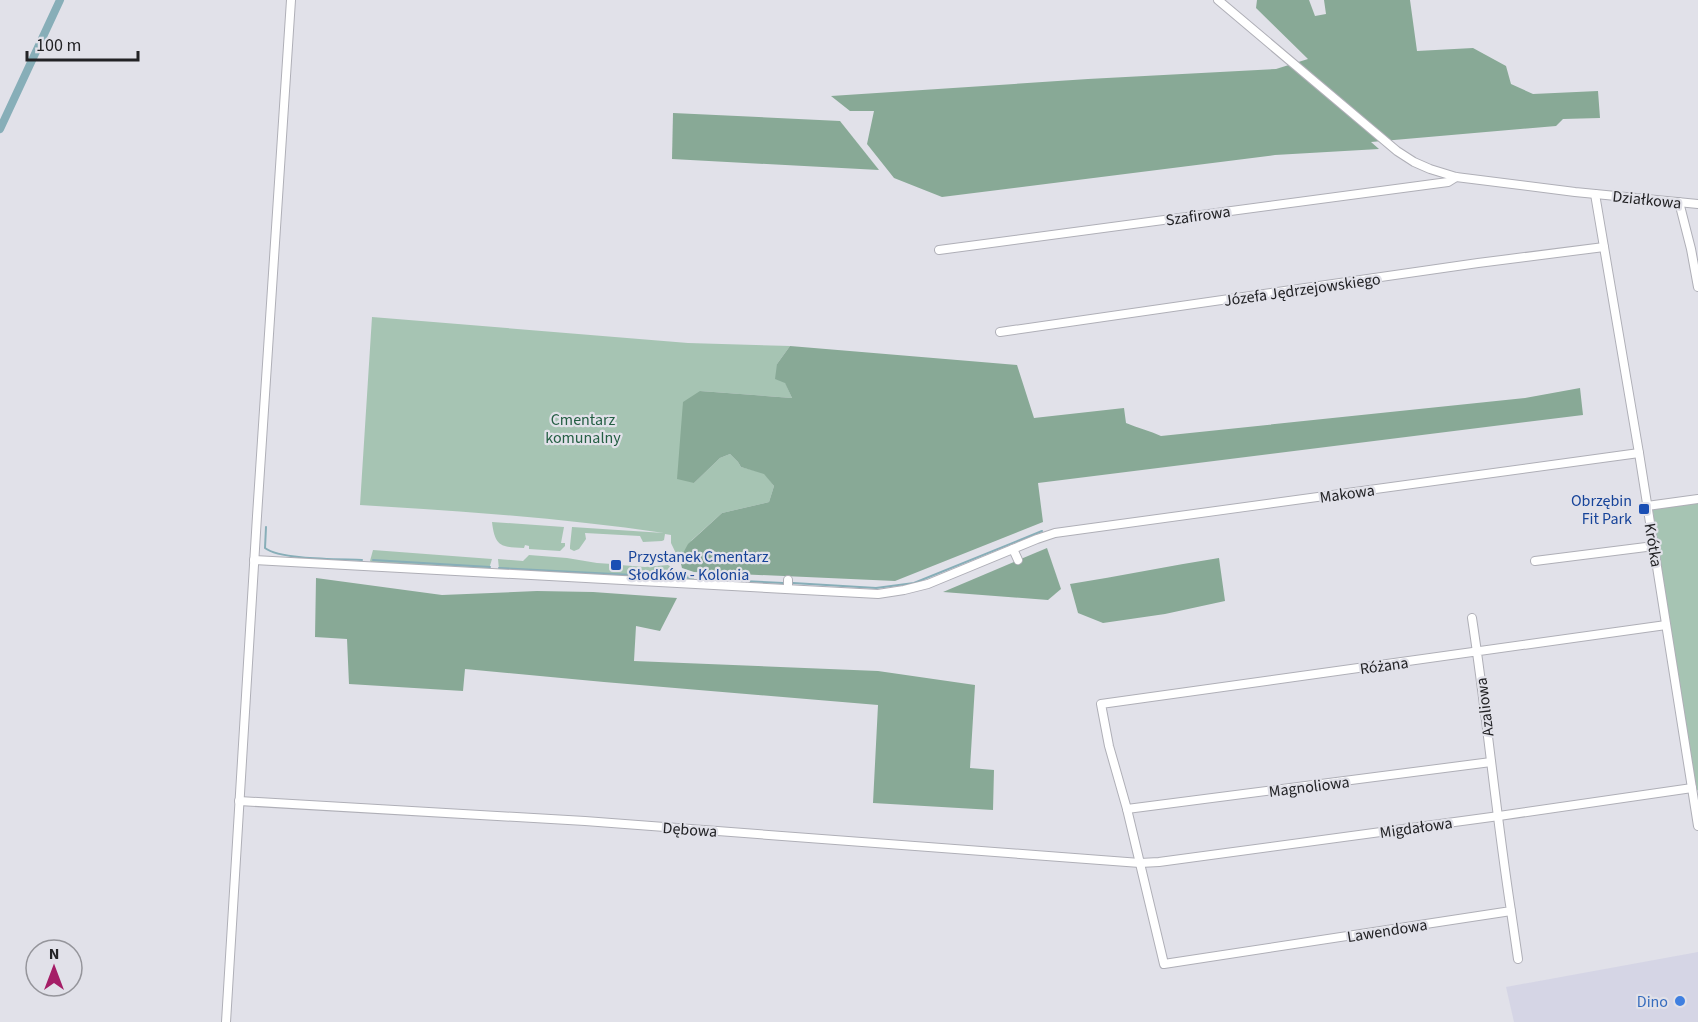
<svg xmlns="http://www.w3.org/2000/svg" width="1698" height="1022" font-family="'Source Sans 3',sans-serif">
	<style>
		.built { fill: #d5d5e5 }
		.green { fill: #a6c4b3 }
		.forest { fill: #88a996 }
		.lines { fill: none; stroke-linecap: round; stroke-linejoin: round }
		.stream { stroke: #87aeb8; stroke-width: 2 }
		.canal { stroke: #87aeb8; stroke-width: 8 }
		.minor-casing { stroke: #afafb7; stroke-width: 10 }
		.minor { stroke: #fff; stroke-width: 8 }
		.transit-dot { fill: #1a4fb4; stroke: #e1e1e9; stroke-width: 2 }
		.shop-dot { fill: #3f7fe0; stroke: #e1e1e9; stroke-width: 2 }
		.labels { text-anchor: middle; stroke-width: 4.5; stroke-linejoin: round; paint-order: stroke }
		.street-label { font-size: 16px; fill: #222225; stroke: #e1e1e9 }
		.park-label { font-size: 16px; fill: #255f44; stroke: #e1e1e9 }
		.transit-label { font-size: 16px; fill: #164399; stroke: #e1e1e9; text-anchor: end }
		.shop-label { font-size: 16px; fill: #366cbe; stroke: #e1e1e9; text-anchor: end }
	</style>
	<rect width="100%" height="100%" fill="#e1e1e9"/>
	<!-- built -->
	<path class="built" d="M1698 952V1022H1514L1506 987Z"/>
	<!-- green -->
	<g class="green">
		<path d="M372 317 688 343 790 346 777 364 792 398 700 391 694 483 720 458 730 454 738 462 741 467 764 473 774 486 769 502 722 513 692 540 682 555 681 564 671 543V535L665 534 664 540 662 541 643 542 640 536 585 533 586 539 579 549 574 551 570 549V546L572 527 664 533C563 518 462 511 360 505Z"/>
		<path d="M1698 499V790L1696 791 1652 506Z"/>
		<path d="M492 522 564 527 561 543H565V546L560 551 529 549V546L525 545 524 548C501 547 495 547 492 522Z"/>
		<path d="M373 550 492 559 489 569 373 564 370 561Z"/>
		<path d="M529 555 567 558 597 563 612 564V567L619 568 620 565 645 567 668 565 682 574 695 577 692 581 501 570 499 569 498 559 523 561Z"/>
	</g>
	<!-- forest -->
	<g class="forest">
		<path d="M1257 0H1309L1315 16 1326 14 1324 0H1410L1417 51 1473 48 1506 66 1511 84 1533 94 1598 91 1600 118 1563 119 1556 126 1371 142 1379 149 1275 155 942 197 894 178 867 144 874 111H850L831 96 1088 79 1276 69 1308 59 1256 8Z"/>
		<path d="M673 113 840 121 879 170 672 159Z"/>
		<path d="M790 346 1017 365 1034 418 1124 408 1126 423C1138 428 1150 431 1161 436L1525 398 1580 388 1583 415 1038 483 1043 522 895 581 694 572 682 568 681 564 682 555 688 544 722 513 769 502 774 486 764 474 741 467 738 462 730 454 720 458 694 483 677 479 683 402 700 391 792 398 785 383 775 379 777 364Z"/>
		<path d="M1047 548 1061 589 1048 600 943 592Z"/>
		<path d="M1219 558 1225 601 1165 614 1103 623 1078 613 1070 584C1120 576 1169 566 1219 558Z"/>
		<path d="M316 578 442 595 537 591 593 592 677 598 660 631 636 626 634 661 878 671 975 685 970 768 994 770 993 810 873 803 878 705 604 682 465 669 463 691 349 684 347 639 315 637Z"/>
	</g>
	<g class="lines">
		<!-- stream -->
		<g class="stream">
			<path d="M266 527 265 548C280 560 340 559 362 560"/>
			<path d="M373 560 490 567"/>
			<path d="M499 568 691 578"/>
			<path d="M700 579 783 583"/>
			<path d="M793 583 876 588 914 583 1042 531"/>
		</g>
		<!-- canal -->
		<path class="canal" d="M0 129 60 0"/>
		<!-- minor casing -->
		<g class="minor-casing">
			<g id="minor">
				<path d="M1218 0 1397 151 1414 162 1430 169 1456 177 1575 192 1698 204"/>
				<path d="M1595 194 1639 453 1698 826"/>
				<path d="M1679 202 1691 249 1698 287"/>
				<path d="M939 250 1448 182 1456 177"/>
				<path d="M1000 332 1478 263 1604 247"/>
				<path d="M1647 506 1698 499"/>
				<path d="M1013 549 1018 560"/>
				<path d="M254 560 878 594 904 590 928 584 1037 539 1055 533 1639 453"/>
				<path d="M1535 561 1654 546"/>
				<path d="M788 589V580"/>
				<path d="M1472 618C1487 716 1496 814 1511 911L1164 964 1127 809 1109 746 1101 704 1666 625"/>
				<path d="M239 801 585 821 1140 863 1159 862 1499 816 1692 788"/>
				<path d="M1127 809 1491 762"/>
				<path d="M1511 911 1518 959"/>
				<path d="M226 1022 257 516 291 0"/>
			</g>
		</g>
		<!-- minor -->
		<use href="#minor" class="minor"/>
	</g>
	<!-- markers -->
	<g class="transit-dot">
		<rect x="1638" y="503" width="12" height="12" rx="3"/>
		<rect x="610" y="559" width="12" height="12" rx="3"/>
	</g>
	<circle class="shop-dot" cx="1680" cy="1001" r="6"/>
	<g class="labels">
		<!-- street labels -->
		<g class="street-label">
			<text transform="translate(1647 199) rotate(6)" y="6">Działkowa</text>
			<text transform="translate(1198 215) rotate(-8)" y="6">Szafirowa</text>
			<text transform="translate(1302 289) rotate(-8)" y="6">Józefa Jędrzejowskiego</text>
			<text transform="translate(1347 493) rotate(-8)" y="6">Makowa</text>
			<text transform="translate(1654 545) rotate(81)" y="6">Krótka</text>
			<text transform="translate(1384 665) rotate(-8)" y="6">Różana</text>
			<text transform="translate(1484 707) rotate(-97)" y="6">Azaliowa</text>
			<text transform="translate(1309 786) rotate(-7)" y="6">Magnoliowa</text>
			<text transform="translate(1416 827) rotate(-8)" y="6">Migdałowa</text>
			<text transform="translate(690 829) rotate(4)" y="6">Dębowa</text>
			<text transform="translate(1387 930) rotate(-9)" y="6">Lawendowa</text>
		</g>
		<!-- park labels -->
		<g class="park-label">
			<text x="583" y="425">Cmentarz<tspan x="583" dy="18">komunalny</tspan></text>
		</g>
		<!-- transit labels -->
		<g class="transit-label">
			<text x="1632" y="506">Obrzębin<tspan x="1632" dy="18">Fit Park</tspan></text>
			<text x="628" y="562" text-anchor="start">Przystanek Cmentarz<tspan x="628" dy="18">Słodków - Kolonia</tspan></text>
		</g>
		<!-- shop labels -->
		<g class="shop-label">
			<text x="1668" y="1007">Dino</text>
		</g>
	</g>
	<!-- north arrow -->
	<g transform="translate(54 968)"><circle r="28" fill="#e1e1e9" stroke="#95959b" stroke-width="1.5"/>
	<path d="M0-4.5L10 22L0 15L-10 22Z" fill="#a51e67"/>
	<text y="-9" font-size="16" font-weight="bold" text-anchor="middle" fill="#222225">N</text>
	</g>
	<!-- scale -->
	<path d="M27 51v9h111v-9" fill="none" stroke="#222225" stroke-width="3"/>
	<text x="36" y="51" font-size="18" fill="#222225" stroke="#e1e1e9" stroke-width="4.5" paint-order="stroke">100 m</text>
</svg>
